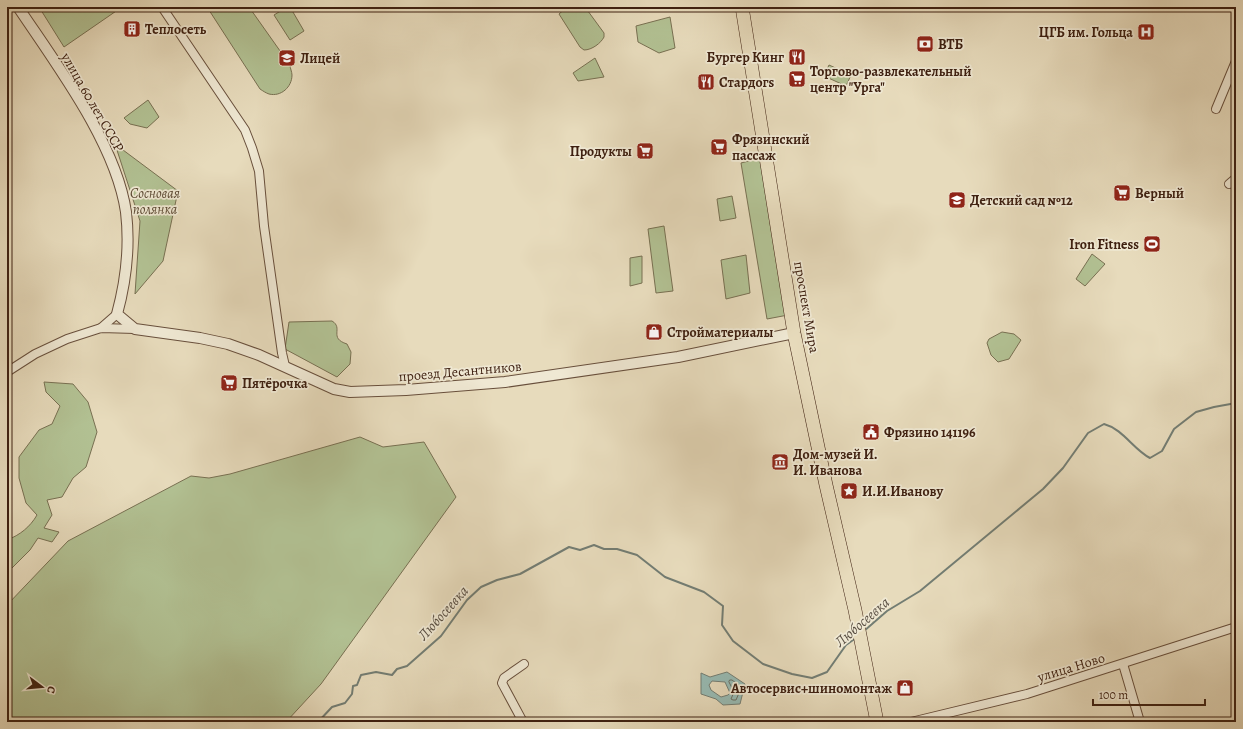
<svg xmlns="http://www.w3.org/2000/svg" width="1243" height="729" font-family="Alegreya,serif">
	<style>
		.green { fill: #b2c193; stroke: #787052 }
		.water { fill: #97bbb4; stroke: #737d73; fill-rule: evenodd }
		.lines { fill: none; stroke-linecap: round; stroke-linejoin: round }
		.shore { stroke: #6a6e62; stroke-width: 1 }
		.stream { stroke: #737d73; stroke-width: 2 }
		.minor-casing { stroke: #684f3c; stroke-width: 10 }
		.tertiary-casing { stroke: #684f3c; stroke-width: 12 }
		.primary-casing { stroke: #3e2011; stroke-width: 14 }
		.minor { stroke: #efe8d3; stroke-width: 8 }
		.tertiary { stroke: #efe8d3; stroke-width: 10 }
		.primary { stroke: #e7dbbc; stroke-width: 13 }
		.labels { text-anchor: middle; stroke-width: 3.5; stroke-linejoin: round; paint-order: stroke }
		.poi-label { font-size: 14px; font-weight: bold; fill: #3e2011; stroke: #efe8d3; text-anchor: start }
		.street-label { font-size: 14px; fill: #3e2011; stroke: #efe8d3 }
		.park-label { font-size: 14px; font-style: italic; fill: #5b4832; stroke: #efe8d3 }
		.water-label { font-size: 15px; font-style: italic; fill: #594e42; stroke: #efe8d3 }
	</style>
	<rect width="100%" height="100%" fill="#e7dbbc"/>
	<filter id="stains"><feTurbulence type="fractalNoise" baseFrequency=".005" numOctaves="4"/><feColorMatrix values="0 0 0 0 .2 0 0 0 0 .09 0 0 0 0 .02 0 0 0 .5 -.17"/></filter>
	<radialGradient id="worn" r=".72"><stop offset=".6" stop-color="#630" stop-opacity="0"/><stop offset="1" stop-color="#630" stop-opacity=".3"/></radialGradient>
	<!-- green -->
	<g class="green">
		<path d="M39 7H122L64 47Z"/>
		<path d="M207 7H249L290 65C290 68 292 72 292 75 292 87 281 97 269 94 266 93 263 91 260 89Z"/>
		<path d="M287 7H290L304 31 290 40 274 15Z"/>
		<path d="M567 7H585L604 33V37C601 43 592 50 584 50L580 47 559 14Z"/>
		<path d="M670 17 675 48 659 53 638 42 636 26Z"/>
		<path d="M595 58 604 77 578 81 573 73Z"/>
		<path d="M829 65 851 75 846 86 824 76Z"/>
		<path d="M148 100 159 117 147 128 130 124 124 118Z"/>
		<path d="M115 144 178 191 163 261 135 294 140 221Z"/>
		<path d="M764 157 788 315 767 319 741 163Z"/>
		<path d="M732 196 736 218 720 221 717 199Z"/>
		<path d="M664 226 673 291 656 293 648 229Z"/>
		<path d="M1092 254 1105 264 1085 286 1076 279Z"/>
		<path d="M746 255 750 293 726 299 721 260Z"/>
		<path d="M642 256V283L630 286V258Z"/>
		<path d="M332 321C344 328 328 338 347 344L351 352 350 364 337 377 285 349 289 322Z"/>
		<path d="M1002 332 1014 334 1021 340 1009 359 998 362 991 355 987 343 989 339Z"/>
		<path d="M44 382 73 384 88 402 97 432 86 467 73 478 62 497 47 500 52 515 44 528 59 532 52 542 38 538 30 550 7 573V540C20 535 30 527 37 515L26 503 19 478V457L39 430 52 424 60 406 46 392Z"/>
		<path d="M360 437 383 447 424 442 456 497 321 684 286 722H7V605L68 541 191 476 209 478 230 474Z"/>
	</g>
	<!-- water -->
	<path class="water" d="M727 672 745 684 740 704 723 705 716 699 701 694V673L710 677ZM712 681 725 682 730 693 728 695 721 697 711 690 709 685Z"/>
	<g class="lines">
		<!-- shore -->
		<path class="shore" d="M730 680H732L740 686 739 693 736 700H733L731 699 734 692 729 682Z"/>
		<!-- stream -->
		<g class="stream">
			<path d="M864 631 887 611 920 591 1043 489 1063 468 1088 433 1104 424C1123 429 1133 449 1150 458L1162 451 1174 429 1196 412 1214 407 1236 403"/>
			<path d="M318 722 332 707 345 703 352 694 353 686 357 685 361 675 376 672 392 675 397 669 407 666 441 636 467 600 481 587 497 580 520 574 569 547 580 550 594 545 604 549H617L637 555 665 577 704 592 723 606 722 625 733 641 763 664 792 674 812 678 827 672 846 645 856 638"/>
		</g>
		<!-- minor casing -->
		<g class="minor-casing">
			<g id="minor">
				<path d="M162 7 245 130 252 148 259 171 264 226 282 353 285 366"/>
				<path d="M1216 109 1236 61"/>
				<path d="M1229 184 1236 178"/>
				<path d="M101 328 117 314"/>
				<path d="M7 372 35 354 67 339 101 328 135 329"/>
				<path d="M1123 664 1140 722"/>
				<path d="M523 722 502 683 504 678 524 664"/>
				<path d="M911 722 1027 694 1236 627"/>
			</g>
		</g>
		<!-- tertiary casing -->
		<g class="tertiary-casing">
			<path id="tertiary" d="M18 7C56 64 116 143 126 212 130 246 126 281 117 314L135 329 200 338 228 344 259 355 334 389 350 392 406 390 505 382 678 357 794 333"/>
		</g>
		<!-- primary casing -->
		<g class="primary-casing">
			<path id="primary" d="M742 7 794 333 826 485 855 610 877 722"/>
		</g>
		<!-- minor -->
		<use href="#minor" class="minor"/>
		<!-- tertiary -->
		<use href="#tertiary" class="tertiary"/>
		<!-- primary -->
		<use href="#primary" class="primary"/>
	</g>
	<!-- icons -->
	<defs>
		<g id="building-square" transform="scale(0.9)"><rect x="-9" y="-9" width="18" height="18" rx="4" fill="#8f2418" stroke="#efe8d3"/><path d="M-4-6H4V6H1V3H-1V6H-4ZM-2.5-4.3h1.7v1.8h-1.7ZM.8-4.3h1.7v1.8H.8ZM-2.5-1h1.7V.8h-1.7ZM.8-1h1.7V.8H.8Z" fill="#fff"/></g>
		<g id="hospital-square" transform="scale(0.9)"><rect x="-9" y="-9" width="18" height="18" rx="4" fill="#8f2418" stroke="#efe8d3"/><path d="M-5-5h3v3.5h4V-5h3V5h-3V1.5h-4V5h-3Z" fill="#fff"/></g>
		<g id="bank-square" transform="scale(0.9)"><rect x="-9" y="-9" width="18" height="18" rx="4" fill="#8f2418" stroke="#efe8d3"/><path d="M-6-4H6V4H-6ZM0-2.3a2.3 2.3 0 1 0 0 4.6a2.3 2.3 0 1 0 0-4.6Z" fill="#fff"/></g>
		<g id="restaurant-square" transform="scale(0.9)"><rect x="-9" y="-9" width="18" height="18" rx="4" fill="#8f2418" stroke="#efe8d3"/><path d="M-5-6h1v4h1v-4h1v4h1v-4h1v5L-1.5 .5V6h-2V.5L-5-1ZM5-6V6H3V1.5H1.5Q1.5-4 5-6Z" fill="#fff"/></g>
		<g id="school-square" transform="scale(0.9)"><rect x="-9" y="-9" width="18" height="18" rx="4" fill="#8f2418" stroke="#efe8d3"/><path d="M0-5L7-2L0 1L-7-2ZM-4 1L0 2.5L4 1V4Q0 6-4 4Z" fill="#fff"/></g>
		<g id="supermarket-square" transform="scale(0.9)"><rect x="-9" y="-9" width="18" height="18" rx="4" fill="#8f2418" stroke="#efe8d3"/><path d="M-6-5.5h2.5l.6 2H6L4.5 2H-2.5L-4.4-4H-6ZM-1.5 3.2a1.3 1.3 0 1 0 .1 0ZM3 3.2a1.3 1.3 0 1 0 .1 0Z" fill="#fff"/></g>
		<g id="stadium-square" transform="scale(0.9)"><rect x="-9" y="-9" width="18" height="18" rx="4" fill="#8f2418" stroke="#efe8d3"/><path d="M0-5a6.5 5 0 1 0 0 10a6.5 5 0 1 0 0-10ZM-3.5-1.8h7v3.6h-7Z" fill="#fff"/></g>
		<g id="shop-square" transform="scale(0.9)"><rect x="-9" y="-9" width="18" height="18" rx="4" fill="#8f2418" stroke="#efe8d3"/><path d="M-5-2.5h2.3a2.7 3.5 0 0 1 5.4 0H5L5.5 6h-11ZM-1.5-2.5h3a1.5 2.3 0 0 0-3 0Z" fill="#fff"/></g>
		<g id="civic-square" transform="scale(0.9)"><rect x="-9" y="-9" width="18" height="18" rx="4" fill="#8f2418" stroke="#efe8d3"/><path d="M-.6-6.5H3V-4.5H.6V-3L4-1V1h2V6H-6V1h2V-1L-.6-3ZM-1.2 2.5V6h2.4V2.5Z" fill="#fff"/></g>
		<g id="museum-square" transform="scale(0.9)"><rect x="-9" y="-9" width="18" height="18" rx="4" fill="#8f2418" stroke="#efe8d3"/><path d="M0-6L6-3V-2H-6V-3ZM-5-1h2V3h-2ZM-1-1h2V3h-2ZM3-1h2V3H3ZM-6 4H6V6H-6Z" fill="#fff"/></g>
		<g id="sight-square" transform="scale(0.9)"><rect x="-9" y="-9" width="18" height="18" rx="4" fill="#8f2418" stroke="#efe8d3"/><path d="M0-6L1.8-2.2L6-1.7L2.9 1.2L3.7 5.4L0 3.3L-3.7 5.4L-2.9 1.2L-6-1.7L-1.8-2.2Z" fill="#fff"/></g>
	</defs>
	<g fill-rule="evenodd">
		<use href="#building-square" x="132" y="29"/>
		<use href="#hospital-square" x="1146" y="32"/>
		<use href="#bank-square" x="925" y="44"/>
		<use href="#restaurant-square" x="797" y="57"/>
		<use href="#school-square" x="287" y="58"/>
		<use href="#supermarket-square" x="797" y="79"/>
		<use href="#restaurant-square" x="706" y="82"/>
		<use href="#supermarket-square" x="719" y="147"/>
		<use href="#supermarket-square" x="645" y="151"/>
		<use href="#supermarket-square" x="1122" y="193"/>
		<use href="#school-square" x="957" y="200"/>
		<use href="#stadium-square" x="1152" y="244"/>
		<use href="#shop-square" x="654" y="332"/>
		<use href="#supermarket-square" x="229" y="383"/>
		<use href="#civic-square" x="871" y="432"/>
		<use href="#museum-square" x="780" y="462"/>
		<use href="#sight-square" x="849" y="491"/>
		<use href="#shop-square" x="905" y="688"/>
	</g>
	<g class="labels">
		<!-- poi labels -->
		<g class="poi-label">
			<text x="145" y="34">Теплосеть</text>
			<text x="1133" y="37" text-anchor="end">ЦГБ им. Гольца</text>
			<text x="938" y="49">ВТБ</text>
			<text x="784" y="62" text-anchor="end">Бургер Кинг</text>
			<text x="300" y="63">Лицей</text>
			<text x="810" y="76">Торгово-развлекательный<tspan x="810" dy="16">центр "Урга"</tspan></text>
			<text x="719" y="87">Стардогs</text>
			<text x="732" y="144">Фрязинский<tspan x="732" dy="16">пассаж</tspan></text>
			<text x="632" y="156" text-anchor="end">Продукты</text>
			<text x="1135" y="198">Верный</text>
			<text x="970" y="205">Детский сад №12</text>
			<text x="1139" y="249" text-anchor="end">Iron Fitness</text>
			<text x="667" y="337">Стройматериалы</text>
			<text x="242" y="388">Пятёрочка</text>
			<text x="884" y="437">Фрязино 141196</text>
			<text x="793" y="459">Дом-музей И.<tspan x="793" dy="16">И. Иванова</tspan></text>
			<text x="862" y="496">И.И.Иванову</text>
			<text x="892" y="693" text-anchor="end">Автосервис+шиномонтаж</text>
		</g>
		<!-- street labels -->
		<g class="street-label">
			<text transform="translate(93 102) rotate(60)" y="5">улица 60 лет СССР</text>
			<text transform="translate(807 307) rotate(80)" y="5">проспект Мира</text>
			<text transform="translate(460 371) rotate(-5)" y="5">проезд Десантников</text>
			<text transform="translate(1071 667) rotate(-17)" y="5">улица Ново</text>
		</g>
		<!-- park labels -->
		<g class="park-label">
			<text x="155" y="198">Сосновая<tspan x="155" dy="16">полянка</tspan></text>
		</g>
		<!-- water labels -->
		<g class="water-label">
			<text transform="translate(443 613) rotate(-48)" y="5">Любосеевка</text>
			<text transform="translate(862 622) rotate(-41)" y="5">Любосеевка</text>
		</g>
	</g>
	<!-- margin -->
	<rect width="1243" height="729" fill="none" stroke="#e7dbbc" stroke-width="24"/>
	<rect x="8" y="8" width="1227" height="713" fill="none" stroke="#3e2011" stroke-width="2"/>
	<rect x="12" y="12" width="1219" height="705" fill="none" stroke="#3e2011"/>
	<!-- north arrow -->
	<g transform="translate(42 687) rotate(106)" stroke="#efe8d3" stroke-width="3" paint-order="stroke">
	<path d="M0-3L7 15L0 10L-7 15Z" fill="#3e2011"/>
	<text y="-6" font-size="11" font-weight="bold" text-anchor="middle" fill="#3e2011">С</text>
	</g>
	<!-- scale -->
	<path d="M1093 699v6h112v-6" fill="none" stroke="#3e2011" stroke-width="2"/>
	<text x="1099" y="699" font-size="12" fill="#3e2011" stroke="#efe8d3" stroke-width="3" paint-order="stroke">100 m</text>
	<rect width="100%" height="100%" filter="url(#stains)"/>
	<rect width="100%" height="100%" fill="url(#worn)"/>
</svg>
